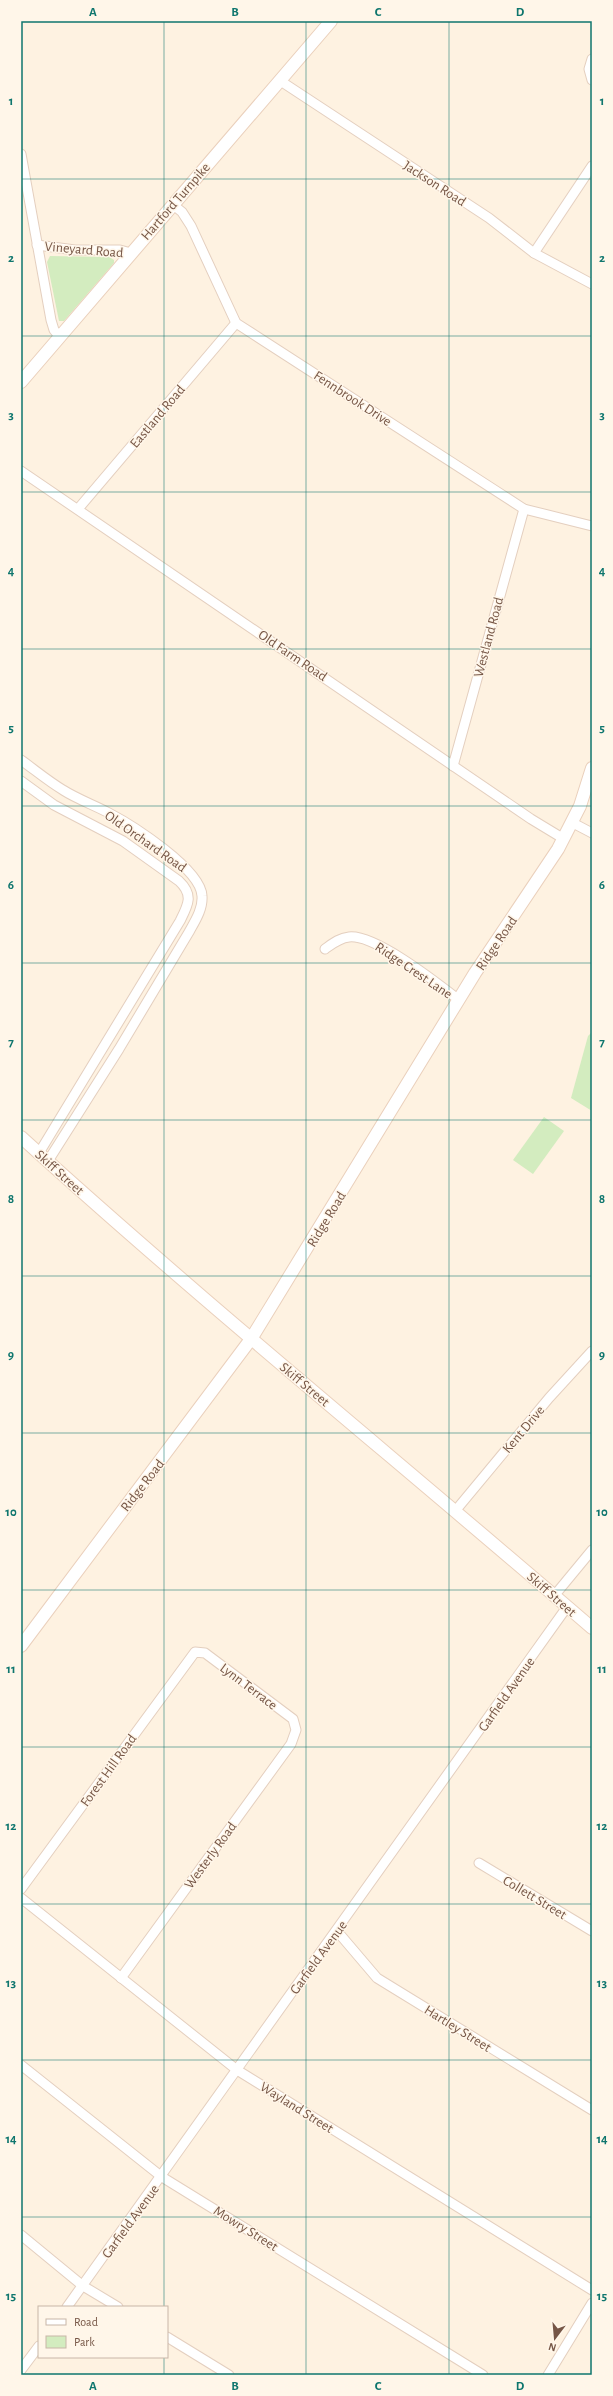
<svg xmlns="http://www.w3.org/2000/svg" width="613" height="2396" font-family="'Alegreya Sans',sans-serif">
	<style>
		.green { fill: #d3ecbf }
		.lines { fill: none; stroke-linecap: round; stroke-linejoin: round }
		.minor-casing { stroke: #e4cfbf; stroke-width: 11 }
		.secondary-casing { stroke: #ead0bc; stroke-width: 14 }
		.minor { stroke: #fff; stroke-width: 9 }
		.secondary { stroke: #fff; stroke-width: 12 }
		.grid { fill: none; stroke: #0f766e; stroke-width: 1; stroke-opacity: 0.55 }
		.labels { text-anchor: middle; stroke-width: 3; stroke-linejoin: round; paint-order: stroke }
		.street-label { font-size: 14px; fill: #765646; stroke: #fff6e9 }
		.neatline { fill: none; stroke: #0f766e; stroke-width: 1.5 }
		.grid-label { font-size: 13px; text-anchor: middle; font-weight: bold; fill: #0f766e }
	</style>
	<rect width="100%" height="100%" fill="#fef2e1"/>
	<!-- green -->
	<g class="green">
		<path d="M50 256 109 257 114 260V263L64 321H59L47 262Z"/>
		<path d="M592 1032V1111L571 1098 588 1036Z"/>
		<path d="M544 1117 564 1131 533 1174 513 1160Z"/>
	</g>
	<g class="lines">
		<!-- minor casing -->
		<g class="minor-casing">
			<g id="minor">
				<path d="M592 59 589 69 592 80"/>
				<path d="M279 80 489 218 534 253 592 284"/>
				<path d="M21 154 51 320 54 330 60 337"/>
				<path d="M172 204 182 212 191 226 236 323 524 509 592 526"/>
				<path d="M37 245 75 250H120L131 253"/>
				<path d="M534 253 592 166"/>
				<path d="M21 471 531 819 564 839"/>
				<path d="M78 509 236 323"/>
				<path d="M21 760C35 770 48 781 63 790 77 799 94 805 109 813 132 825 201 869 202 896 203 909 195 921 189 932L119 1049 48 1161"/>
				<path d="M453 766 524 509"/>
				<path d="M21 781 54 805 123 841 179 881C194 895 188 905 180 921L39 1153"/>
				<path d="M573 823 592 833"/>
				<path d="M325 949C332 944 339 938 349 937 375 934 437 983 459 1000"/>
				<path d="M456 1510 549 1398 592 1351"/>
				<path d="M554 1596 592 1550"/>
				<path d="M479 1863 592 1931"/>
				<path d="M21 1889 195 1652 205 1653 293 1719 296 1730 291 1744 121 1978"/>
				<path d="M21 1898 237 2070 592 2290"/>
				<path d="M337 1931 377 1978 592 2110"/>
				<path d="M21 2065 162 2177 483 2375"/>
				<path d="M21 2235 83 2286 118 2307"/>
				<path d="M67 2307 567 1607"/>
				<path d="M167 2337 229 2375"/>
				<path d="M21 2370 39 2346"/>
				<path d="M548 2375 592 2303"/>
			</g>
		</g>
		<!-- secondary casing -->
		<g class="secondary-casing">
			<g id="secondary">
				<path d="M21 382 331 21"/>
				<path d="M21 1137C207 1306 402 1464 592 1628"/>
				<path d="M21 1646 251 1339 475 973 558 849 580 806 592 768"/>
			</g>
		</g>
		<!-- minor -->
		<use href="#minor" class="minor"/>
		<!-- secondary -->
		<use href="#secondary" class="secondary"/>
	</g>
	<!-- grid -->
	<path class="grid" d="M164 21V2307M306 21V2375M449 21V2375M21 179H592M21 336H592M21 492H592M21 649H592M21 806H592M21 963H592M21 1120H592M21 1276H592M21 1433H592M21 1590H592M21 1747H592M21 1904H592M21 2060H592M21 2217H592M164 2357V2375"/>
	<g class="labels">
		<!-- street labels -->
		<g class="street-label">
			<text transform="translate(435 183) rotate(33)" y="5">Jackson Road</text>
			<text transform="translate(175 201) rotate(-49)" y="5">Hartford Turnpike</text>
			<text transform="translate(84 249) rotate(5)" y="5">Vineyard Road</text>
			<text transform="translate(353 398) rotate(33)" y="5">Fennbrook Drive</text>
			<text transform="translate(157 416) rotate(-50)" y="5">Eastland Road</text>
			<text transform="translate(488 637) rotate(-75)" y="5">Westland Road</text>
			<text transform="translate(293 655) rotate(34)" y="5">Old Farm Road</text>
			<text transform="translate(146 841) rotate(35)" y="5">Old Orchard Road</text>
			<text transform="translate(496 943) rotate(-56)" y="5">Ridge Road</text>
			<text transform="translate(414 970) rotate(34)" y="5">Ridge Crest Lane</text>
			<text transform="translate(60 1172) rotate(42)" y="5">Skiff Street</text>
			<text transform="translate(326 1219) rotate(-59)" y="5">Ridge Road</text>
			<text transform="translate(305 1384) rotate(40)" y="5">Skiff Street</text>
			<text transform="translate(523 1429) rotate(-50)" y="5">Kent Drive</text>
			<text transform="translate(142 1485) rotate(-52)" y="5">Ridge Road</text>
			<text transform="translate(552 1594) rotate(41)" y="5">Skiff Street</text>
			<text transform="translate(249 1686) rotate(37)" y="5">Lynn Terrace</text>
			<text transform="translate(506 1694) rotate(-55)" y="5">Garfield Avenue</text>
			<text transform="translate(108 1770) rotate(-54)" y="5">Forest Hill Road</text>
			<text transform="translate(210 1855) rotate(-54)" y="5">Westerly Road</text>
			<text transform="translate(535 1897) rotate(31)" y="5">Collett Street</text>
			<text transform="translate(318 1957) rotate(-54)" y="5">Garfield Avenue</text>
			<text transform="translate(458 2028) rotate(32)" y="5">Hartley Street</text>
			<text transform="translate(297 2107) rotate(32)" y="5">Wayland Street</text>
			<text transform="translate(130 2221) rotate(-54)" y="5">Garfield Avenue</text>
			<text transform="translate(246 2228) rotate(32)" y="5">Mowry Street</text>
		</g>
	</g>
	<!-- border -->
	<rect width="613" height="2396" fill="none" stroke="#fff6e9" stroke-width="44"/>
	<!-- legend -->
	<rect x="38" y="2306" width="130" height="52" fill="#fff6e9" stroke="#c8b6a8"/>
	<rect x="46" y="2319" width="20" height="6" fill="#ffffff" stroke="#c8b6a8"/>
	<text x="74" y="2326" font-size="12" fill="#765646">Road</text>
	<rect x="46" y="2336" width="20" height="12" fill="#d3ecbf" stroke="#c8b6a8"/>
	<text x="74" y="2346" font-size="12" fill="#765646">Park</text>
	<!-- north arrow -->
	<g transform="translate(555 2338) rotate(196)" stroke="#fff6e9" stroke-width="3" paint-order="stroke">
	<path d="M0-3L7 15L0 10L-7 15Z" fill="#765646"/>
	<text y="-6" font-size="11" font-weight="bold" text-anchor="middle" fill="#765646">N</text>
	</g>
	<rect x="22" y="22" width="569" height="2352" class="neatline"/>
	<g class="grid-label">
		<text x="93" y="16">A</text>
		<text x="235" y="16">B</text>
		<text x="378" y="16">C</text>
		<text x="520" y="16">D</text>
		<text x="11" y="105">1</text>
		<text x="602" y="105">1</text>
		<text x="11" y="262">2</text>
		<text x="602" y="262">2</text>
		<text x="11" y="419">3</text>
		<text x="602" y="419">3</text>
		<text x="11" y="575">4</text>
		<text x="602" y="575">4</text>
		<text x="11" y="732">5</text>
		<text x="602" y="732">5</text>
		<text x="11" y="889">6</text>
		<text x="602" y="889">6</text>
		<text x="11" y="1046">7</text>
		<text x="602" y="1046">7</text>
		<text x="11" y="1203">8</text>
		<text x="602" y="1203">8</text>
		<text x="11" y="1359">9</text>
		<text x="602" y="1359">9</text>
		<text x="11" y="1516">10</text>
		<text x="602" y="1516">10</text>
		<text x="11" y="1673">11</text>
		<text x="602" y="1673">11</text>
		<text x="11" y="1830">12</text>
		<text x="602" y="1830">12</text>
		<text x="11" y="1987">13</text>
		<text x="602" y="1987">13</text>
		<text x="11" y="2143">14</text>
		<text x="602" y="2143">14</text>
		<text x="11" y="2300">15</text>
		<text x="602" y="2300">15</text>
		<text x="93" y="2390">A</text>
		<text x="235" y="2390">B</text>
		<text x="378" y="2390">C</text>
		<text x="520" y="2390">D</text>
	</g>
</svg>
